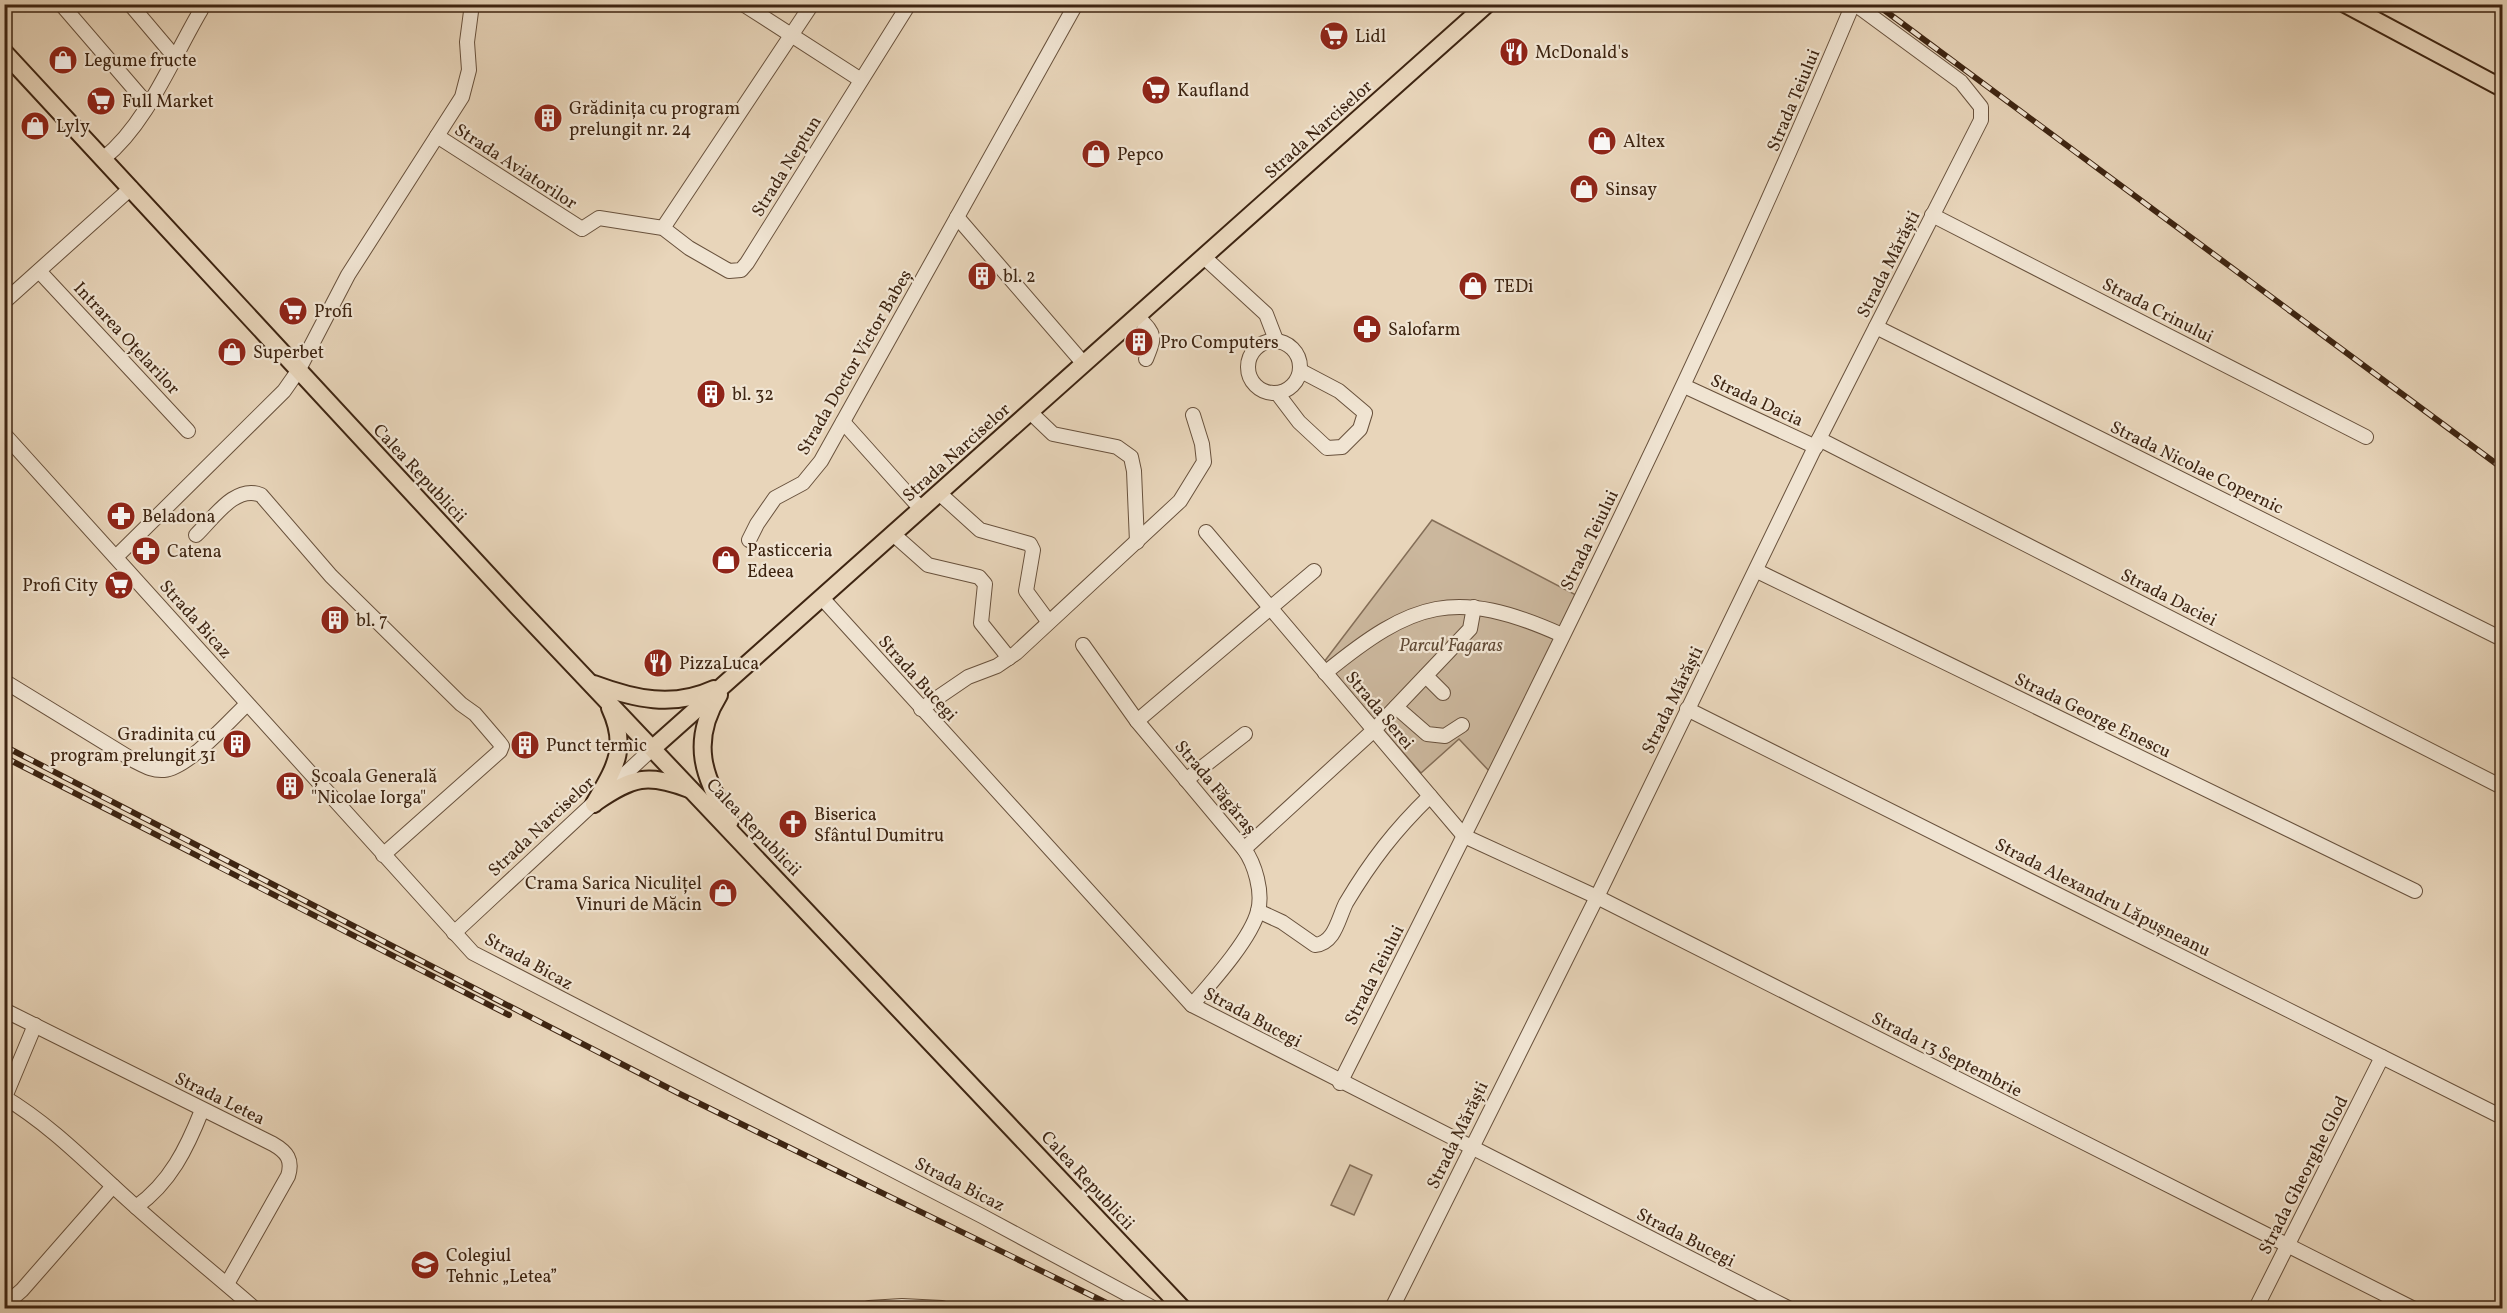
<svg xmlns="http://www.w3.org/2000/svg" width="2507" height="1313" font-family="Vollkorn,serif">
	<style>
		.green { fill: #cbb79d; stroke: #846e58; stroke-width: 1.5 }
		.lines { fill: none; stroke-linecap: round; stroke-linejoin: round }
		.minor-casing { stroke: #68513c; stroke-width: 16 }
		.major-casing { stroke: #3e2512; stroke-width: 20 }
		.minor { stroke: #f0e4d2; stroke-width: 14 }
		.major { stroke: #e8d5ba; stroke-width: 16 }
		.rail-casing { stroke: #3e2512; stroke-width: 6 }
		.rail { stroke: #f0e4d2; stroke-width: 4; stroke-dasharray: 11; stroke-linecap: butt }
		.labels { text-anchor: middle; stroke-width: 4.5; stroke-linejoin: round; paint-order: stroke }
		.poi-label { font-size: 18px; fill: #3e2512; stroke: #f0e4d2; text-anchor: start }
		.street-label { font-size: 18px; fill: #3e2512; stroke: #f0e4d2 }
		.park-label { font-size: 18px; font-style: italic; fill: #614a35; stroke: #f0e4d2 }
	</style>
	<rect width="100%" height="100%" fill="#e8d5ba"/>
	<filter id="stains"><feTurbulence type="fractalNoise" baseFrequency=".00333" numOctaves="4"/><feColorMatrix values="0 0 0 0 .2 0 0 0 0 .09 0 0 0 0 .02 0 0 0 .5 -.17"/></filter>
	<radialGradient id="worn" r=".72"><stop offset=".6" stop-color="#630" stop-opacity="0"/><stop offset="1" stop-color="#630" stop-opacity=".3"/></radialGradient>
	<!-- green -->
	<g class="green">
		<path d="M1432 520 1576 595 1491 773 1459 739 1421 773 1324 662Z"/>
		<path d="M1350 1165 1372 1175 1354 1215 1331 1205Z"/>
	</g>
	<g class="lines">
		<!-- minor casing -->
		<g class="minor-casing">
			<g id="minor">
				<path d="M61 4 148 105"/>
				<path d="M130 4 174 56"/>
				<path d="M743 4 861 80"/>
				<path d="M437 136 582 229 599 218 663 228 689 248 729 271 741 270 747 263 909 4"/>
				<path d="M104 158C147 124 173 57 201 10"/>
				<path d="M1932 215 2366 437"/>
				<path d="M957 217 1084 364"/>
				<path d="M663 228 812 4"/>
				<path d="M1204 257 1266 314 1276 340"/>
				<path d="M39 271 188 431"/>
				<path d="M4 302 131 188"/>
				<path d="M1137 316C1155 335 1156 334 1146 359"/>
				<path d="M1876 327 2502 639"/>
				<circle cx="1274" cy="367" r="26"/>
				<path d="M1684 386 1816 447"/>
				<path d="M1277 393 1299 422 1327 448 1342 447 1360 429 1365 413 1339 391 1301 371"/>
				<path d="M1030 412 1053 434 1117 447 1131 457 1134 471 1137 542"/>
				<path d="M843 422 921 509"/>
				<path d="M4 434 473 953 982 1216 1153 1308"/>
				<path d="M1819 439 2502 787"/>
				<path d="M939 493 980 530 1030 544 1033 550 1026 591 1048 621"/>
				<path d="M1206 532 1464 836 1597 897 2412 1308"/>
				<path d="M893 534 928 565 979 577 985 584 981 623 1009 658"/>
				<path d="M196 535C213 519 235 484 261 495L331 576 461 704 475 714 499 742 502 746 500 751 383 855"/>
				<path d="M749 540 757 524 775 498 803 483 821 461 1076 4"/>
				<path d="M116 557 284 391 298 371 348 275 462 97 469 70 467 42 472 4"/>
				<path d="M1757 571 2415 891"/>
				<path d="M822 598 1192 1005 1788 1308"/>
				<path d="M1083 645 1137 721 1244 849C1255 864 1263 892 1258 911 1251 939 1211 983 1192 1005"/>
				<path d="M1325 673C1413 601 1455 587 1562 635"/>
				<path d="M1426 676 1443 693"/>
				<path d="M4 681 133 760C143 765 152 771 164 770 188 768 229 721 247 704"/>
				<path d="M1396 707 1427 734 1445 736 1462 725"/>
				<path d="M921 709 968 677 997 666 1016 653 1180 501 1204 462 1202 444 1193 415"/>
				<path d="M1687 709 2502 1117"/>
				<path d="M1137 721 1314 571"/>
				<path d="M1186 780 1245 734"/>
				<path d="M1244 849 1374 730 1470 629 1474 607"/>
				<path d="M1258 911 1282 922 1315 945C1335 943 1338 919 1346 903 1371 861 1395 830 1430 796"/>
				<path d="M454 933 653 748"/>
				<path d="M4 1010 273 1144C287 1152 293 1160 288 1176L227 1284"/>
				<path d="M1340 1083C1519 727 1699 371 1853 4"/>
				<path d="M4 1097C54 1127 92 1168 135 1206 174 1241 215 1274 254 1308"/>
				<path d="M5 1097 35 1025"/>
				<path d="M136 1207C170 1183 187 1148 202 1110"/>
				<path d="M4 1298 14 1297 22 1290 113 1186"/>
				<path d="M869 1308 902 1306 942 1308"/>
				<path d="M1392 1308 1597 897 1819 439 1981 120V107L1961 82 1855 4"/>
				<path d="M2256 1308 2382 1057"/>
			</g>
		</g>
		<!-- major casing -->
		<g class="major-casing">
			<g id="major">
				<path d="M2345 4 2502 88"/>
				<path d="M4 52 517 606 1182 1308"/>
				<path d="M594 684C634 699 673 708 714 689"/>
				<path d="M719 695C690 741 703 778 730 821"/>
				<path d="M653 748 1487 4"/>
				<path d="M596 802C633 777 647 773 689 789"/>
				<path d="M594 804C614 769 629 749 610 708"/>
			</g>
		</g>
		<!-- minor -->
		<use href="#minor" class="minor"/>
		<!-- major -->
		<use href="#major" class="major"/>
		<!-- rail casing -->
		<g class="rail-casing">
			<g id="rail">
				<path d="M1876 4 2502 468"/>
				<path d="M4 746 678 1093 1117 1308"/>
				<path d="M4 757 509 1015"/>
			</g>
		</g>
		<!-- rail -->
		<use href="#rail" class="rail"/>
	</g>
	<!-- icons -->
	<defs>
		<g id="supermarket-disc" transform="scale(1.5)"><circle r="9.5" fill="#8f2418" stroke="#f0e4d2"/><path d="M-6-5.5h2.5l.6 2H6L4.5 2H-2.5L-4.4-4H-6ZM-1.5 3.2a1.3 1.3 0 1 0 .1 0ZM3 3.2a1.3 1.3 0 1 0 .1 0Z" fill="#fff"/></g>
		<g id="restaurant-disc" transform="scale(1.5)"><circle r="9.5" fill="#8f2418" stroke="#f0e4d2"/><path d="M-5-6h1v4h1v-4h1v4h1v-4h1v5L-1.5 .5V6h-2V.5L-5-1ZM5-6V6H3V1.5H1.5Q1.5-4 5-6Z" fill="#fff"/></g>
		<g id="shop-disc" transform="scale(1.5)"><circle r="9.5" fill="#8f2418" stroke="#f0e4d2"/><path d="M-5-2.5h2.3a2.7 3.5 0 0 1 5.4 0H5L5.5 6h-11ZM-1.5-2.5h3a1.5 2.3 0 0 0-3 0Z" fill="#fff"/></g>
		<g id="building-disc" transform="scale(1.5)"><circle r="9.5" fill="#8f2418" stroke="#f0e4d2"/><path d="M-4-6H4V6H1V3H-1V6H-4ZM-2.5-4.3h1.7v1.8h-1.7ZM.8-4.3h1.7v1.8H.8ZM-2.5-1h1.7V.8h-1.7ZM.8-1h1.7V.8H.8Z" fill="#fff"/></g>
		<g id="pharmacy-disc" transform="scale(1.5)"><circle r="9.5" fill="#8f2418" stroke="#f0e4d2"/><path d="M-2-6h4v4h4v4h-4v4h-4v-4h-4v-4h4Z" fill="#fff"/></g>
		<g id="church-disc" transform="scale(1.5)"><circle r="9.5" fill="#8f2418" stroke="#f0e4d2"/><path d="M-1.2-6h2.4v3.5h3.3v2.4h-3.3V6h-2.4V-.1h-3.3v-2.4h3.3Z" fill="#fff"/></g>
		<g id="school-disc" transform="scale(1.5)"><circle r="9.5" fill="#8f2418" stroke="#f0e4d2"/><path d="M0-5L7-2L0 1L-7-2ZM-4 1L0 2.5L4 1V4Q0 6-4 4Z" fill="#fff"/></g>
	</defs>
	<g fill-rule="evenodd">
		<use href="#supermarket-disc" x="1334" y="36"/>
		<use href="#restaurant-disc" x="1514" y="52"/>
		<use href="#shop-disc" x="63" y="60"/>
		<use href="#supermarket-disc" x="1156" y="90"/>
		<use href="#supermarket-disc" x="101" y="101"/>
		<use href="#building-disc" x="548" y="118"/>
		<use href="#shop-disc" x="35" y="126"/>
		<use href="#shop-disc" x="1602" y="141"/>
		<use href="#shop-disc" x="1096" y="154"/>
		<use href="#shop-disc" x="1584" y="189"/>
		<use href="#building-disc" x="982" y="276"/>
		<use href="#shop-disc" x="1473" y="286"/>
		<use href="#supermarket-disc" x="293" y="311"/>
		<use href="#pharmacy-disc" x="1367" y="329"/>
		<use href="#building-disc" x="1139" y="342"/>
		<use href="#shop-disc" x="232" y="352"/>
		<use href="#building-disc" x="711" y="394"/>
		<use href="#pharmacy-disc" x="121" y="516"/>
		<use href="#pharmacy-disc" x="146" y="551"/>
		<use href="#shop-disc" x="726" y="560"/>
		<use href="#supermarket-disc" x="119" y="585"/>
		<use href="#building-disc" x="335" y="620"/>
		<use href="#restaurant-disc" x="658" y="663"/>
		<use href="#building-disc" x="237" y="744"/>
		<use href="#building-disc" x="525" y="745"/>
		<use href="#building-disc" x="290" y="786"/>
		<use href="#church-disc" x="793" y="824"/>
		<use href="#shop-disc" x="723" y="893"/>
		<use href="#school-disc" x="425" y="1265"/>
	</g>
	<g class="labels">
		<!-- poi labels -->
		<g class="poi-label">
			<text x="1355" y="42">Lidl</text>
			<text x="1535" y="58">McDonald's</text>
			<text x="84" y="66">Legume fructe</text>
			<text x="1177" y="96">Kaufland</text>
			<text x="122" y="107">Full Market</text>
			<text x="569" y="114">Grădinița cu program<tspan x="569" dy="21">prelungit nr. 24</tspan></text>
			<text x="56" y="132">Lyly</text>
			<text x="1623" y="147">Altex</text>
			<text x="1117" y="160">Pepco</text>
			<text x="1605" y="195">Sinsay</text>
			<text x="1003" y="282">bl. 2</text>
			<text x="1494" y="292">TEDi</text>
			<text x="314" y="317">Profi</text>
			<text x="1388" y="335">Salofarm</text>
			<text x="1160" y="348">Pro Computers</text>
			<text x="253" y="358">Superbet</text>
			<text x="732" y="400">bl. 32</text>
			<text x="142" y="522">Beladona</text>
			<text x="747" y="556">Pasticceria<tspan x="747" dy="21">Edeea</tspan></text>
			<text x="167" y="557">Catena</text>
			<text x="98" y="591" text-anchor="end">Profi City</text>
			<text x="356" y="626">bl. 7</text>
			<text x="679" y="669">PizzaLuca</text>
			<text x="216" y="740" text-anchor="end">Gradinita cu<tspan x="216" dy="21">program prelungit 31</tspan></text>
			<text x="546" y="751">Punct termic</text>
			<text x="311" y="782">Școala Generală<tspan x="311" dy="21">"Nicolae Iorga"</tspan></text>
			<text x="814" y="820">Biserica<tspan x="814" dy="21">Sfântul Dumitru</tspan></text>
			<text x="702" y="889" text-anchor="end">Crama Sarica Niculițel<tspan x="702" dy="21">Vinuri de Măcin</tspan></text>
			<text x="446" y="1261">Colegiul<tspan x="446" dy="21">Tehnic „Letea”</tspan></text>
		</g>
		<!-- street labels -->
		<g class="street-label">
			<text transform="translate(1793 100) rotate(-67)" y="6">Strada Teiului</text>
			<text transform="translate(1318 129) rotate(-42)" y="6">Strada Narciselor</text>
			<text transform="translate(516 166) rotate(33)" y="6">Strada Aviatorilor</text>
			<text transform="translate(786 166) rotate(-58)" y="6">Strada Neptun</text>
			<text transform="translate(1888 264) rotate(-63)" y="6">Strada Mărăști</text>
			<text transform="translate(2158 310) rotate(27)" y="6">Strada Crinului</text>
			<text transform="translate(127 338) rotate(47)" y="6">Intrarea Oțelarilor</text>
			<text transform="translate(854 362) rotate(-60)" y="6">Strada Doctor Victor Babeș</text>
			<text transform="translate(1757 400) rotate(25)" y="6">Strada Dacia</text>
			<text transform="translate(956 452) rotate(-42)" y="6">Strada Narciselor</text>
			<text transform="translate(2197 467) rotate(26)" y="6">Strada Nicolae Copernic</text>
			<text transform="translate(420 473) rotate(47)" y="6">Calea Republicii</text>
			<text transform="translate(1589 540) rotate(-64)" y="6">Strada Teiului</text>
			<text transform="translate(2169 597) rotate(27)" y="6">Strada Daciei</text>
			<text transform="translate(196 619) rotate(48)" y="6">Strada Bicaz</text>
			<text transform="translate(918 678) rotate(48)" y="6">Strada Bucegi</text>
			<text transform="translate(1672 700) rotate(-64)" y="6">Strada Mărăști</text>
			<text transform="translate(1380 710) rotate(50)" y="6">Strada Serei</text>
			<text transform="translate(2093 715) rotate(26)" y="6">Strada George Enescu</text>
			<text transform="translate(1216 787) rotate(50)" y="6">Strada Făgăraș</text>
			<text transform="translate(541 826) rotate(-43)" y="6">Strada Narciselor</text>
			<text transform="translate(754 827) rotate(46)" y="6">Calea Republicii</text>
			<text transform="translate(2103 897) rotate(27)" y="6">Strada Alexandru Lăpușneanu</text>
			<text transform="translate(529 961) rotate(29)" y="6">Strada Bicaz</text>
			<text transform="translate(1374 975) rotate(-63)" y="6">Strada Teiului</text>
			<text transform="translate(1253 1017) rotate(28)" y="6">Strada Bucegi</text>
			<text transform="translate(1947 1054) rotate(27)" y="6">Strada 13 Septembrie</text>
			<text transform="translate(220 1098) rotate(26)" y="6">Strada Letea</text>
			<text transform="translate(1457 1135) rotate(-64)" y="6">Strada Mărăști</text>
			<text transform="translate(2303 1175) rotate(-63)" y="6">Strada Gheorghe Glod</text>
			<text transform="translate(1088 1180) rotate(47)" y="6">Calea Republicii</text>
			<text transform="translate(960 1184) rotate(27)" y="6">Strada Bicaz</text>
			<text transform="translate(1686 1237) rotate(27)" y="6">Strada Bucegi</text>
		</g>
		<!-- park labels -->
		<g class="park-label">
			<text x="1451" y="651">Parcul Fagaras</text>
		</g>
	</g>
	<!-- margin -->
	<rect width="2507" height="1313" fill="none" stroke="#e8d5ba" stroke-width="24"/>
	<rect x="6" y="6" width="2495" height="1301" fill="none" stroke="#3e2512" stroke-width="3"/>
	<rect x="12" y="12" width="2483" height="1289" fill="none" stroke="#3e2512" stroke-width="1.5"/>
	<rect width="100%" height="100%" filter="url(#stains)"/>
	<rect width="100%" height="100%" fill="url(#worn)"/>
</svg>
